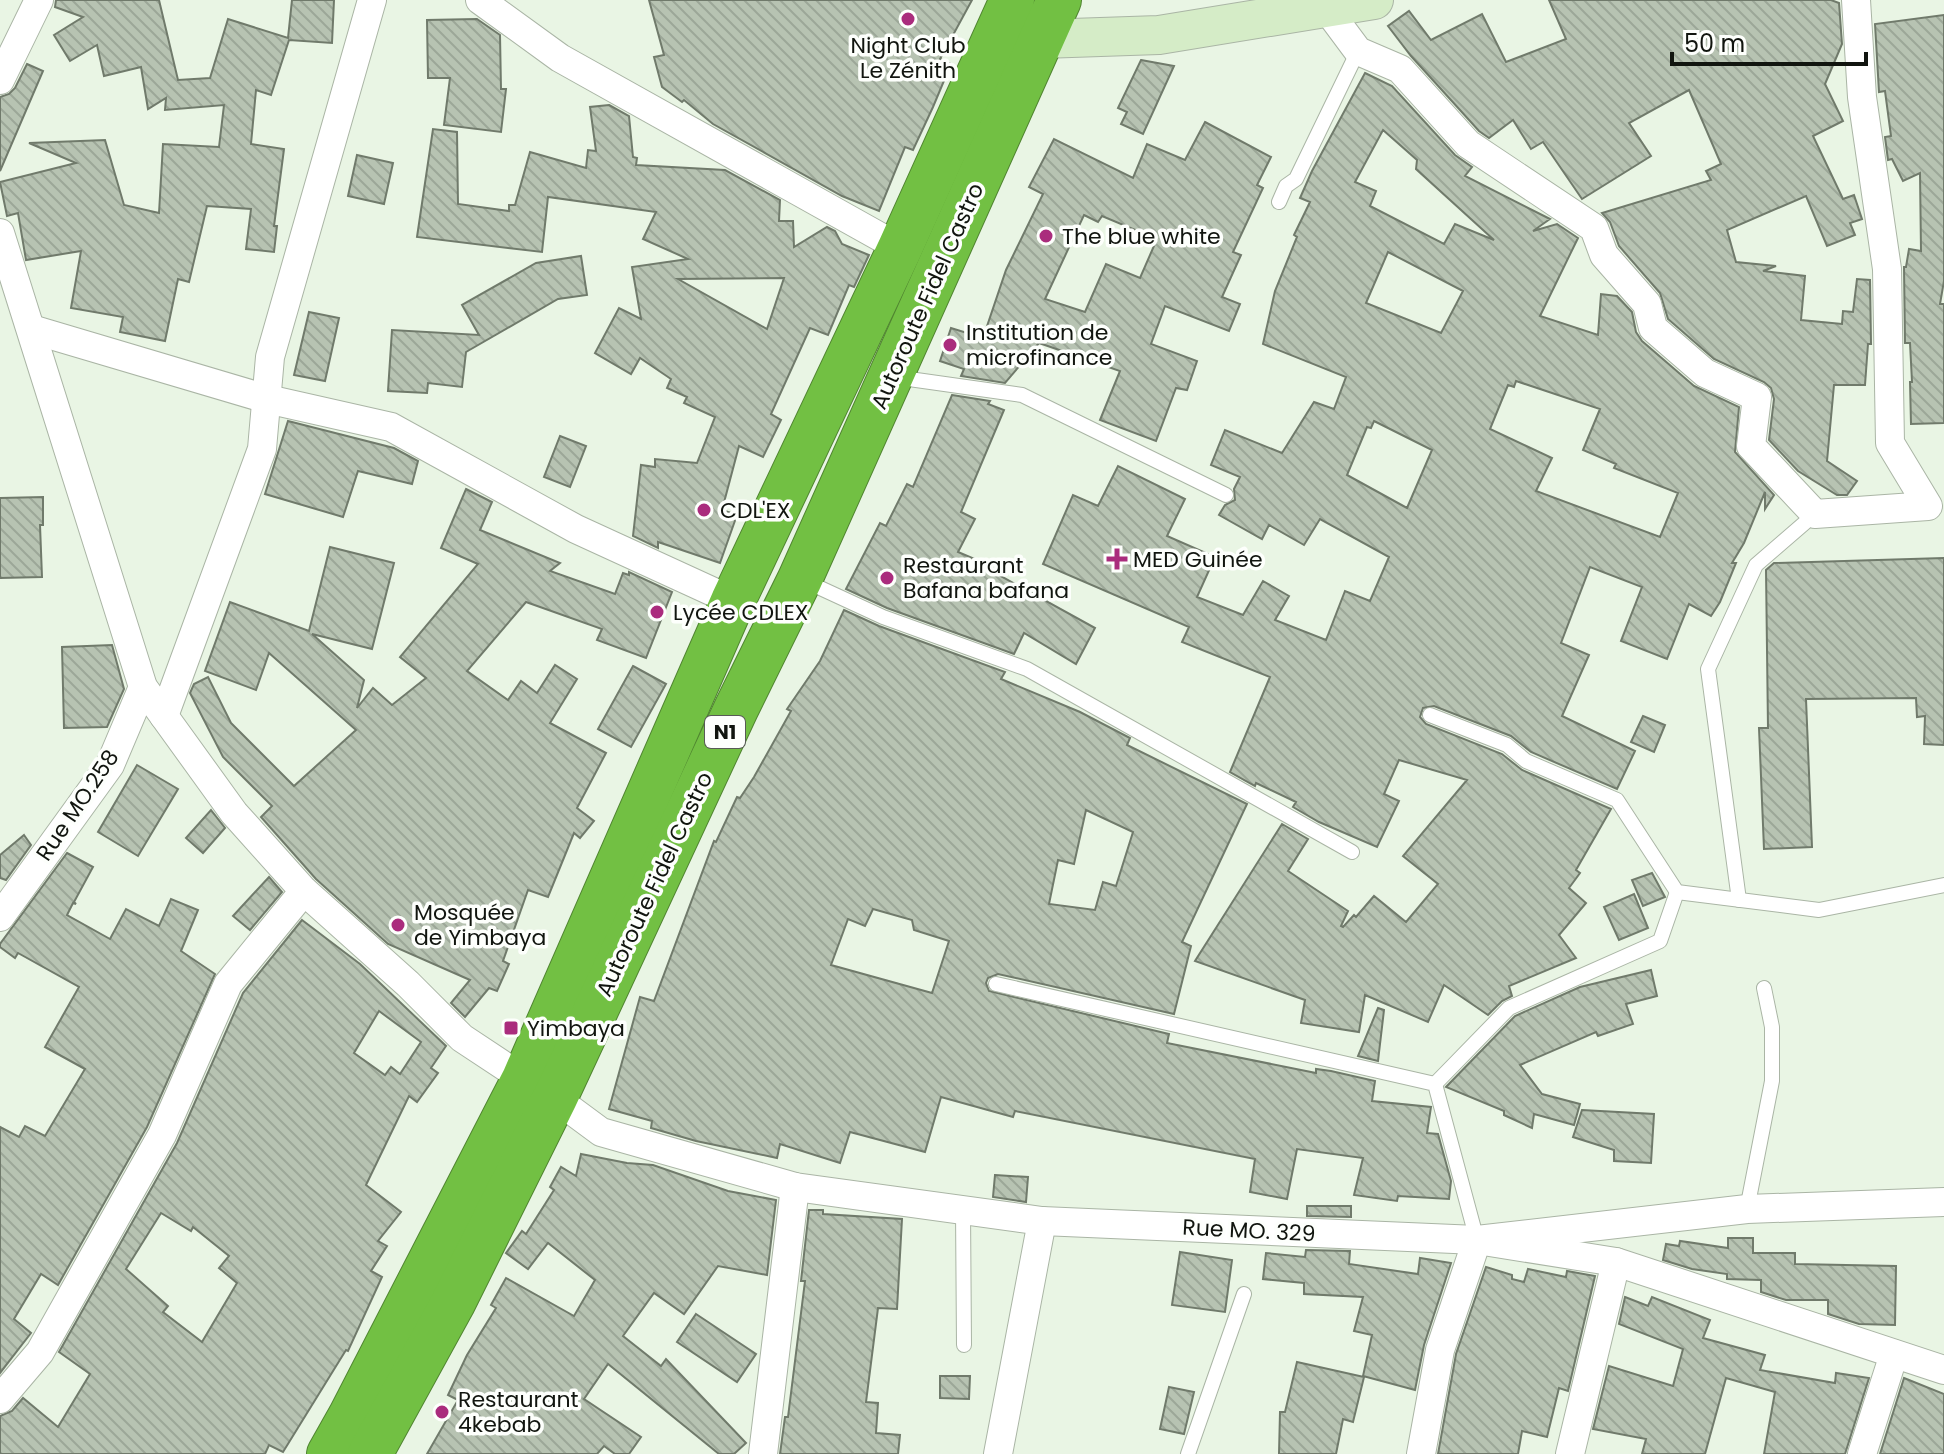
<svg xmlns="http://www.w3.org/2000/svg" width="1944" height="1454" font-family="Poppins,sans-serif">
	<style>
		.building { fill: url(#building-back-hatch); stroke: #707a6b; stroke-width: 2; fill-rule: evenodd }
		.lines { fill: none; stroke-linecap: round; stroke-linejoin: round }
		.lane-casing { stroke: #aab5a5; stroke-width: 16 }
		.street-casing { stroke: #aab5a5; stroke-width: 30 }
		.secondary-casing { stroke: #aab5a5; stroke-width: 40 }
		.highway-casing { stroke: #508431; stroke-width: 46 }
		.lane { stroke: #fff; stroke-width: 14 }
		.street { stroke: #fff; stroke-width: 28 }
		.secondary { stroke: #d5ecc7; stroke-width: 38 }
		.highway { stroke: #72c043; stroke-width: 44 }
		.poi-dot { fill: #aa2c7d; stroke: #fdfffc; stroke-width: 3 }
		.labels { text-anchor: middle; stroke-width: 7; stroke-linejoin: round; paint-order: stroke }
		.shield { fill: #fdfffc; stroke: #585b56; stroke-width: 2 }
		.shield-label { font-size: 20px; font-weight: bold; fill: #11150f }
		.poi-label { font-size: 22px; fill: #11150f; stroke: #fdfffc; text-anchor: start }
		.street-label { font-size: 22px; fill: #11150f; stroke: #fdfffc }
	</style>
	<defs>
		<pattern id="building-back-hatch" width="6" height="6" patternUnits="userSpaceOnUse" patternTransform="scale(2)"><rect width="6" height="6" fill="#b7c3b2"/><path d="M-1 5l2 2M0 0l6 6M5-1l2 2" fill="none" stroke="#9ca798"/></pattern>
	</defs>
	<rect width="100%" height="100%" fill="#e9f5e4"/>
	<!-- building -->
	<g class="building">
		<path d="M56 0H159L178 80 210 78 228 19 288 38 292 0H334L332 43 289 40 271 95 256 90 251 144 284 149 274 226H277L274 252 246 249 251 209 207 206 189 282 178 279 165 341 120 332 123 317 71 308 81 251 26 260 18 213 7 216 0 182 76 163 29 143 105 140 124 205 159 213 163 144 219 147 224 105 165 110 166 98 148 109 141 67 104 76 97 45 70 61 54 35 83 17 55 7Z"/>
		<path d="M649 0H972L940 59 951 64 933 107 913 150 905 147 879 211 842 196 713 124 684 100 682 102 662 87 654 57 664 55Z"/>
		<path d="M1549 0H1831L1839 3 1842 44 1825 84 1843 121 1813 136 1843 199 1854 195 1862 219 1850 223 1855 235 1827 246 1806 196 1727 230 1736 262 1776 266 1763 271 1805 276 1801 320 1842 324 1843 311 1853 312 1857 279 1870 280 1871 344H1868L1865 385H1834L1827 461 1857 481 1847 495H1837L1798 471 1769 440 1774 399 1771 388 1764 382 1714 359 1668 319 1660 293 1619 246 1610 222 1602 213 1711 180 1706 171 1721 164 1689 90 1629 123 1651 156 1582 199 1543 142 1531 149 1513 120 1489 138 1479 131 1411 56 1388 26 1409 11 1431 40 1482 14 1506 62 1566 39Z"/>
		<path d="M1944 15V281L1940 304H1944V423L1911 424 1910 382H1912L1910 343H1905L1904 267H1906L1909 249 1921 251 1920 173 1903 181 1892 159 1888 160 1885 137 1891 136 1885 91 1879 92 1875 24Z"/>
		<path d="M477 19 500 35 501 89H506L501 132 444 125 450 78H428L427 20Z"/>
		<path d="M1141 60 1174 66 1143 134 1121 124 1127 112 1118 108Z"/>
		<path d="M27 64 43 71 0 171V97L9 94 15 88Z"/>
		<path d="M1365 73 1392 86 1455 155 1472 167 1465 176 1550 219 1533 231 1557 224 1578 238 1540 316 1598 335 1601 294 1617 296 1632 312 1636 332 1642 341 1694 386 1739 407 1735 452 1774 495 1765 509V492L1744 543 1732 563H1736L1720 602 1711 616 1689 604 1667 659 1621 641 1642 587 1590 567 1561 643 1589 655 1562 716 1635 751 1617 789 1531 752 1511 736 1434 706 1423 708 1420 717 1426 724 1502 754 1522 770 1611 809 1576 870 1580 873 1569 888 1586 903 1559 935 1576 958 1509 986 1512 996 1502 1001 1488 1015 1444 985 1428 1022 1365 995 1359 1032 1301 1023 1305 1000 1195 961 1282 824 1308 839 1288 871 1348 911 1341 926 1343 927 1354 915 1356 917 1374 896 1406 922 1438 884 1403 856 1467 780 1399 760 1384 794 1399 801 1377 847 1319 822 1293 807 1296 802 1256 783 1255 786 1230 772 1270 677 1182 642 1189 627 1043 564 1073 495 1098 506 1118 466 1185 499 1167 536 1215 557 1197 597 1243 615 1263 581 1289 596 1275 620 1326 640 1345 591 1370 601 1389 557 1320 519 1304 545 1269 525 1262 539 1219 515 1225 505 1235 500 1234 489 1240 477 1211 465 1225 430 1282 453 1314 402 1334 409 1346 377 1263 344 1275 291 1297 237 1294 235 1310 202 1300 198 1312 171ZM1383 130 1417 160 1416 169 1494 240 1455 224 1444 244 1370 206 1376 191 1355 182ZM1388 252 1463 291 1441 333 1366 303ZM1516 381 1600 409 1583 450 1616 464 1614 468 1678 493 1660 537 1536 491 1552 458 1490 429 1508 385 1514 387ZM1374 421 1432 450 1407 508 1347 475 1367 427 1371 428Z"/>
		<path d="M609 105 629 116 633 157 637 158 636 165 725 170 780 200 779 221H793L794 247 827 227 835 231 842 244 869 255 854 287 849 285 828 335 810 328 771 414 781 420 763 457 739 446 722 510 737 515 720 563 658 542V548L633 536 641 465 655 467V459L697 463 715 417 684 403 687 397 667 388 671 379 640 358 631 374 595 353 619 308 641 319 632 267 688 259 643 239 656 212 548 197 542 252 417 237 433 129 457 132 458 204 509 211V205H515L530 152 586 168 588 150 596 151 590 107ZM784 278 767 329 678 279Z"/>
		<path d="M1205 122 1271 157 1257 185 1263 188 1233 252 1241 255 1222 297 1240 304 1229 331 1165 306 1151 344 1197 361 1187 390 1176 388 1156 441 1100 420 1120 371 1039 343 1005 383 961 376 964 369 940 361 951 328 983 338 1006 270 1043 194 1029 187 1054 139 1133 178 1147 144 1185 160ZM1084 215 1098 222 1102 216 1157 239 1140 278 1106 264 1085 312 1045 299Z"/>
		<path d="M357 155 393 163 384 204 348 196Z"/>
		<path d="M581 256 587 295 558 299 466 352 462 387 428 383 427 393 388 391 392 330 479 335 462 305 536 263Z"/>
		<path d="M309 312 339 318 325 381 294 375Z"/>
		<path d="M952 395 990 401 988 404 1004 410 961 512 975 519 958 552 989 565 988 569 1095 628 1076 664 1024 633 1014 654 887 608 846 589 880 523 886 526 907 484 913 487Z"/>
		<path d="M288 421 394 448 418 461 412 484 358 471 343 517 265 494Z"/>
		<path d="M560 436 586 446 570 487 544 477Z"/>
		<path d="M466 489 492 502 480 530 560 563 550 571 615 594 623 573 629 575V572L672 592 646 658 597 640 602 629 526 602 467 671 508 700 521 681 537 693 555 665 577 679 550 723 606 753 577 808 594 821 580 838 574 833 548 897 528 890 503 961 509 964 497 991 489 988 465 1017 451 1003 470 980 388 944 316 879 261 817 272 806 223 757 190 693 194 684 208 677 231 723 294 786 356 730 269 653 256 690 205 671 230 602 309 631 330 547 394 563 372 649 312 634 364 680 357 708 373 688 392 705 426 678 400 657 478 564 441 548Z"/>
		<path d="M43 497V525H40L42 577 0 578V498Z"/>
		<path d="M1944 558V745L1924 744 1925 716 1917 717 1916 698 1806 699 1812 847 1764 849 1759 728H1768L1766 570 1774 563Z"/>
		<path d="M844 610 879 626 1005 672 1001 679 1080 712 1130 738 1127 745 1247 804 1182 942 1191 946 1174 1014 998 974 988 978 986 983 989 991 1169 1034 1167 1043 1316 1073V1069L1331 1071 1375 1081 1372 1101 1431 1107 1427 1133 1438 1134 1451 1181 1449 1199 1398 1196 1397 1201 1354 1195 1363 1158 1297 1149 1287 1199 1250 1192 1255 1159 1015 1111 1013 1117 941 1097 925 1152 850 1132 840 1163 780 1144 777 1158 696 1141 651 1128 652 1121 609 1109 640 997 654 1001 714 841 716 842 737 797 740 798 754 777 791 711 787 709 820 661ZM1086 810 1133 832 1116 886 1103 882 1095 910 1049 904 1058 860 1074 864ZM873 909 912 920 914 930 949 941 932 993 831 965 848 919 865 926Z"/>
		<path d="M112 645 124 689 107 727 64 728 62 647Z"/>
		<path d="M633 666 666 684 631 747 598 729Z"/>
		<path d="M1643 716 1665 725 1654 752 1631 742Z"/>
		<path d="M137 765 178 789 138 856 98 832Z"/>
		<path d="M211 810 225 828 203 853 186 838Z"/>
		<path d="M24 835 31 845 6 880 0 878V855Z"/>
		<path d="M67 853 93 867 74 902 76 904 73 903 67 915 110 939 126 909 159 926 171 899 198 910 181 951 215 974 147 1127 58 1285 41 1274 14 1319 31 1333 0 1373V1127L19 1137 25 1126 45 1136 85 1069 45 1047 79 987 18 953 15 958 0 947V944Z"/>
		<path d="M1652 873 1665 897 1643 906 1632 880Z"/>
		<path d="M269 877 282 892 250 930 233 916Z"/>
		<path d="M1634 894 1648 928 1619 940 1604 907Z"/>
		<path d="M302 920 360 964 446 1046 431 1068 438 1073 417 1102 409 1096 366 1185 401 1212 378 1241 387 1246 371 1271 382 1277 348 1351 346 1350 283 1452 269 1445 265 1454H0V1416L12 1411 23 1398 58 1427 90 1374 59 1352 177 1143 243 993ZM379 1011 421 1042 400 1074 391 1067 385 1075 354 1053ZM161 1213 191 1231 193 1227 229 1256 219 1268 237 1283 202 1342 163 1312 168 1306 126 1269Z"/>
		<path d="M1651 970 1657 996 1626 1004 1633 1024 1598 1036 1596 1032 1520 1065 1542 1094 1580 1104 1574 1125 1534 1114 1532 1128 1504 1115V1111L1446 1087 1515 1016 1580 987Z"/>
		<path d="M1378 1008 1384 1010 1378 1061 1358 1056Z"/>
		<path d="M1582 1110 1654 1114 1651 1163 1614 1161V1150L1573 1137Z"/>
		<path d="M581 1154 627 1163 653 1165 728 1191 776 1200 767 1275 718 1266 684 1314 654 1293 623 1336 661 1366 666 1359 746 1443 734 1454H719L608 1364 584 1399 641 1437 629 1454H615L604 1446 597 1454H427L458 1400 448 1395 467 1355 496 1308 491 1305 506 1278 574 1316 595 1280 548 1243 528 1269 506 1253 522 1231 526 1234 554 1190 550 1187 561 1167 576 1176Z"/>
		<path d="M995 1175 1028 1177 1026 1202 993 1197Z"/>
		<path d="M1307 1206H1351V1217L1307 1216Z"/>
		<path d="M809 1210H823V1214L902 1219 897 1309 878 1308 866 1402 878 1403 876 1433 900 1435 898 1454H780L785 1417H788L805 1281H801Z"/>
		<path d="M1728 1238H1753V1253H1795V1264L1896 1266 1895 1325 1859 1324 1828 1314V1300H1786L1761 1292V1280L1727 1279V1274L1692 1269 1663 1260 1666 1244 1679 1246 1680 1241 1728 1248Z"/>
		<path d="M1306 1250 1350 1251 1349 1264 1418 1274 1420 1258 1451 1263 1424 1345 1415 1390 1363 1376 1372 1335 1354 1331 1363 1297 1304 1294V1283L1263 1279 1266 1253 1305 1257Z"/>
		<path d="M1180 1252 1232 1260 1225 1312 1172 1305Z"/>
		<path d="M1486 1267 1512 1275V1279L1524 1282 1528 1269 1566 1277 1567 1271 1595 1276 1568 1391 1559 1388 1547 1437 1522 1431 1518 1454H1438L1456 1354Z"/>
		<path d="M1625 1297 1648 1306 1652 1297 1710 1320 1703 1338 1765 1355 1760 1370 1835 1383 1836 1373 1869 1378 1845 1454H1764L1775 1392 1726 1378 1705 1454H1642L1646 1439 1593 1429 1609 1366 1673 1386 1683 1349 1619 1324Z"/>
		<path d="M696 1314 756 1354 737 1382 677 1342Z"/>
		<path d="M1297 1362 1364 1377 1353 1422 1343 1419 1336 1454H1279L1280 1412H1285Z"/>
		<path d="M940 1376H970L969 1399 940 1398Z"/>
		<path d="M1904 1378 1944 1394V1454H1880Z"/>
		<path d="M1169 1387 1194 1392 1184 1434 1160 1429Z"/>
	</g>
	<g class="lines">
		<!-- lane casing -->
		<g class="lane-casing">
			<g id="lane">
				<path d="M1279 202 1286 186 1296 179 1358 51"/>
				<path d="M895 377 1022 395 1226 495"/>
				<path d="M805 581 883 617 1027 669 1352 852"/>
				<path d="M1430 715 1507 745 1526 761 1617 800 1677 892 1819 910 1944 885"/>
				<path d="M1739 900 1708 669 1756 565 1815 514"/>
				<path d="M996 984 1435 1084 1477 1240"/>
				<path d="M1435 1084 1509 1008 1660 941 1677 892"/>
				<path d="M1747 1209 1772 1081V1027L1764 988"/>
				<path d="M963 1210 964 1345"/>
				<path d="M1188 1454 1244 1294"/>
			</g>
		</g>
		<!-- street casing -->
		<g class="street-casing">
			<g id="street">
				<path d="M480 0 560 58 900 248"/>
				<path d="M1326 8 1358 51 1400 69 1468 144 1594 228 1604 255 1647 304 1653 328 1705 373 1757 397 1751 446 1815 514 1928 506 1890 443 1887 269 1862 97 1856 0"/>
				<path d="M0 80 39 0"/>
				<path d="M0 233 143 687 234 813 304 891 408 984 462 1038 524 1079"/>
				<path d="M31 329 267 399 391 427 576 529 733 601"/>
				<path d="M164 716 262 449 270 357 372 0"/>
				<path d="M0 917 110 765 143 687"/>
				<path d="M555 1098 601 1132 795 1187 1042 1221 1477 1240 1616 1262 1944 1370"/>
				<path d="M0 1399 40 1352 162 1135 228 984 304 891"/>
				<path d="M763 1454 795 1187"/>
				<path d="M998 1454 1042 1221"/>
				<path d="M1421 1454 1440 1350 1477 1240 1747 1209 1944 1202"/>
				<path d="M1570 1454 1616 1262"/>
				<path d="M1862 1454 1894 1354"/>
			</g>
		</g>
		<!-- secondary casing -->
		<g class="secondary-casing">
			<path id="secondary" d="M1042 39 1159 35 1374 0"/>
		</g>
		<!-- highway casing -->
		<g class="highway-casing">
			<g id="highway">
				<path d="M329 1454 351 1415 524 1079 733 601 900 248 1012 0"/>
				<path d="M370 1454 453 1303 555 1098 736 709 800 579 1059 0"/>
			</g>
		</g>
		<!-- lane -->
		<use href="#lane" class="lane"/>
		<!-- street -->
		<use href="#street" class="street"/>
		<!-- secondary -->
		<use href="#secondary" class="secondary"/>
		<!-- highway -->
		<use href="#highway" class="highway"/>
	</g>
	<!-- markers -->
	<g class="poi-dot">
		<circle cx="908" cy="19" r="8"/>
		<circle cx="1046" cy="236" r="8"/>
		<circle cx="950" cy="345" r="8"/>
		<circle cx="704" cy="510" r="8"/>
		<path d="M1113 547h8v8h8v8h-8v8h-8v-8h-8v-8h8z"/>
		<circle cx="887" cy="578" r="8"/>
		<circle cx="657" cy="612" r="8"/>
		<circle cx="398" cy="925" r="8"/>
		<rect x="503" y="1020" width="16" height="16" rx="4"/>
		<circle cx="442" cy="1412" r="8"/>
	</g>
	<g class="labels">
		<!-- shield labels -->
		<rect class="shield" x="705" y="716" width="40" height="32" rx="6"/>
		<g class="shield-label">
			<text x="725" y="739">N1</text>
		</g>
		<!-- poi labels -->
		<g class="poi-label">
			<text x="908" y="53" text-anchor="middle">Night Club<tspan x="908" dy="25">Le Zénith</tspan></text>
			<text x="1062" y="244">The blue white</text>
			<text x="966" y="340">Institution de<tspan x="966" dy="25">microfinance</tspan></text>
			<text x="720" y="518">CDL'EX</text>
			<text x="1133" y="567">MED Guinée</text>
			<text x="903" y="573">Restaurant<tspan x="903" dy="25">Bafana bafana</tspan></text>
			<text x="673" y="620">Lycée CDLEX</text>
			<text x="414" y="920">Mosquée<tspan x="414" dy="25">de Yimbaya</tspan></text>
			<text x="527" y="1036">Yimbaya</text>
			<text x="458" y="1407">Restaurant<tspan x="458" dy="25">4kebab</tspan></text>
		</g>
		<!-- street labels -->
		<g class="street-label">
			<text transform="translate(927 296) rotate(-66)" y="8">Autoroute Fidel Castro</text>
			<text transform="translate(77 805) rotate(-56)" y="8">Rue MO.258</text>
			<text transform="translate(654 884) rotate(-65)" y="8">Autoroute Fidel Castro</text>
			<text transform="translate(1249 1230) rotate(3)" y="8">Rue MO. 329</text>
		</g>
	</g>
	<!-- scale -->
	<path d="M1672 52v12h194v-12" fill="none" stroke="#11150f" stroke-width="4"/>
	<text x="1684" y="52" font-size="24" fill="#11150f" stroke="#fdfffc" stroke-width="6" paint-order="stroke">50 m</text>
</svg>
